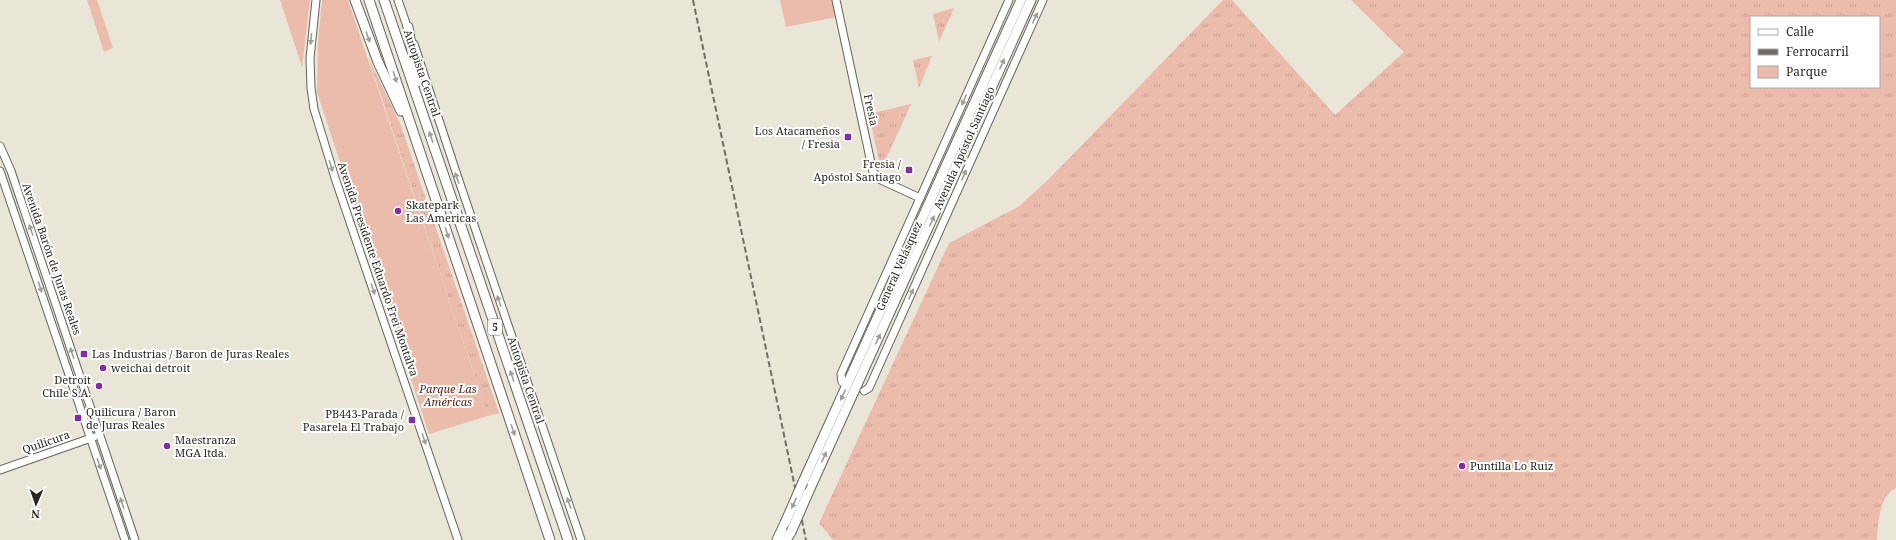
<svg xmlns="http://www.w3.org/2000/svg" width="1896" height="540" font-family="'Noto Serif',serif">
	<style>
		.grass { fill: url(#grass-tufts); fill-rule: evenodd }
		.park { fill: #ebbbab }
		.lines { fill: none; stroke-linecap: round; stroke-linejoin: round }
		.secondary-casing { stroke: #666358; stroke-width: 9 }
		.highway-casing { stroke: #666358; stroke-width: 11 }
		.secondary { stroke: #fff; stroke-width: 7 }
		.highway { stroke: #fff; stroke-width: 9 }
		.rail { stroke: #6f6d65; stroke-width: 2; stroke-dasharray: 6 3; stroke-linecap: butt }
		.highway-bridge-casing { stroke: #666358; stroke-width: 11; stroke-linecap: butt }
		.highway-bridge { stroke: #fff; stroke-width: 9 }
		.oneway { fill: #9e9e9c }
		.poi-dot { fill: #7e30a1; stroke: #fff; stroke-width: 1.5 }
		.labels { text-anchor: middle; stroke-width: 4; stroke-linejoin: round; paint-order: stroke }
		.shield { fill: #fff; stroke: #686864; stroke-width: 1 }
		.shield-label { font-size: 10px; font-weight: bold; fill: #282722 }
		.street-label { font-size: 11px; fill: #282722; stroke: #fff }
		.poi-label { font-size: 11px; fill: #282722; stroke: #fff; text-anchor: start }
		.park-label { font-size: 11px; font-style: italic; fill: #4c1c0c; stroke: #fff }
	</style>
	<defs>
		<pattern id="grass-tufts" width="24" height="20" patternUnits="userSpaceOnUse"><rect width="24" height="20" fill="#ebbbab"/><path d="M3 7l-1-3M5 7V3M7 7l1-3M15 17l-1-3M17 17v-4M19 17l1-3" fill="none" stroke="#caa193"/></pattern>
	</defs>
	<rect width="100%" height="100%" fill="#e9e6d8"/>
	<!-- grass -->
	<g class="grass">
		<path d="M1223 0H1232L1335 115 1404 52 1351 0H1896V488C1879 496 1878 523 1877 540H833L819 523 949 243 1018 207 1049 179ZM1751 17H1879V87H1751Z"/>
		<path d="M954 8 939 42 933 14Z"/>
		<path d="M932 56 919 88 913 60Z"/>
		<path d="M368 57 400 123 499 413 488 416Z"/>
		<path d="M911 104 881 170 869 114Z"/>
	</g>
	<!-- park -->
	<g class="park">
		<path d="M87 0H97L113 48 104 52Z"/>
		<path d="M280 0H310L302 67Z"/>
		<path d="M322 0H348L488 416 429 434 317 92 318 41Z"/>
		<path d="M780 0H834L837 17 786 27Z"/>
	</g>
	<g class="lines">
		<!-- secondary casing -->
		<g class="secondary-casing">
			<g id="secondary">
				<path d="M316 0 310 58 311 88 314 109 336 181 458 540"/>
				<path d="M398 0 409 32"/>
				<path d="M836 0 873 172 881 180 920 198"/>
				<path d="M414 44 456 172 581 540"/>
				<path d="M0 146 11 171 135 540"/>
				<path d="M0 171 125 540"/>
				<path d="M842 382 841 374 1009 0"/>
				<path d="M864 391 869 388 1043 0"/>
				<path d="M0 470 94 437"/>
			</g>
		</g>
		<!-- highway casing -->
		<g class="highway-casing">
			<g id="highway">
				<path d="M355 0 378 62 401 111"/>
				<path d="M369 0 550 540"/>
				<path d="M384 0 568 540"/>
				<path d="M408 27 417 82"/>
				<path d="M803 482 1021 0"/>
				<path d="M808 493 1031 0"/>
				<path d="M777 540 785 523"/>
				<path d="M786 540 791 532"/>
			</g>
		</g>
		<!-- secondary -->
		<use href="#secondary" class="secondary"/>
		<!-- highway -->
		<use href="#highway" class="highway"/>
		<!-- rail -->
		<path class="rail" d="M693 0 806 540"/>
		<!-- highway-bridge casing -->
		<g class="highway-bridge-casing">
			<g id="highway-bridge">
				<path d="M785 523 803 482"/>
				<path d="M791 532 808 493"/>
			</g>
		</g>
		<!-- highway-bridge -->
		<use href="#highway-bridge" class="highway-bridge"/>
	</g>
	<!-- one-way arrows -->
	<defs><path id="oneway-solid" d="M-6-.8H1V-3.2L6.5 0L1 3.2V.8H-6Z"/></defs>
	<g class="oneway">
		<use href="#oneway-solid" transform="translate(1035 18) rotate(-66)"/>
		<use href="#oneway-solid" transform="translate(368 37) rotate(70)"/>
		<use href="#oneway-solid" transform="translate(311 39) rotate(95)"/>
		<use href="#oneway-solid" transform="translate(1002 64) rotate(-66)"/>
		<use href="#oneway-solid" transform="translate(395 77) rotate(72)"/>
		<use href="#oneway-solid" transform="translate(964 100) rotate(114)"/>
		<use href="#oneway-solid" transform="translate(431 137) rotate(-109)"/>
		<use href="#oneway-solid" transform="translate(331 166) rotate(72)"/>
		<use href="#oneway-solid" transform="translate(964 175) rotate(-66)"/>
		<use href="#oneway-solid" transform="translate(457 178) rotate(-109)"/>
		<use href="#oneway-solid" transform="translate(932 221) rotate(-66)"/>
		<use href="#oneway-solid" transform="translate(31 230) rotate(-109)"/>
		<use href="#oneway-solid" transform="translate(447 233) rotate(72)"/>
		<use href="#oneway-solid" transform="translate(40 287) rotate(72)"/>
		<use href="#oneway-solid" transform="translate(373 289) rotate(71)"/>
		<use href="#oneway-solid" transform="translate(911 294) rotate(-66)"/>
		<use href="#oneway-solid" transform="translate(499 301) rotate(-109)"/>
		<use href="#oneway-solid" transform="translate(878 339) rotate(-66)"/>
		<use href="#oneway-solid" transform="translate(72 353) rotate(-109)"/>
		<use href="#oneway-solid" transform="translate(512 376) rotate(-109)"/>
		<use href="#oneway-solid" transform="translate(843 395) rotate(114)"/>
		<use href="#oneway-solid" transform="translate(513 430) rotate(71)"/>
		<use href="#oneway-solid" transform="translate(424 439) rotate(71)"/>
		<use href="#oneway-solid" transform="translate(824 457) rotate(-66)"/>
		<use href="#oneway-solid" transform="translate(99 464) rotate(71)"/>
		<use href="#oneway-solid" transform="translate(122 503) rotate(-108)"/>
		<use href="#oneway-solid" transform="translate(569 503) rotate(-109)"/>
		<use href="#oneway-solid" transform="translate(794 503) rotate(115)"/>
	</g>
	<!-- markers -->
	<g class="poi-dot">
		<rect x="844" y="133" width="8" height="8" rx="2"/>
		<rect x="905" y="166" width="8" height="8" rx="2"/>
		<circle cx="398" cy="211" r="4"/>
		<rect x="80" y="350" width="8" height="8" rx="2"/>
		<circle cx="103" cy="368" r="4"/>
		<circle cx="99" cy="386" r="4"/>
		<rect x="74" y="414" width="8" height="8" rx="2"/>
		<rect x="408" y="416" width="8" height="8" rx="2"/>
		<circle cx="167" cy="446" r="4"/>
		<circle cx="1462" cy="466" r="4"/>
	</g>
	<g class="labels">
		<!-- shield labels -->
		<rect class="shield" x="488" y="319" width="14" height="16" rx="3"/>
		<g class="shield-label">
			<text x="495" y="331">5</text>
		</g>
		<!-- street labels -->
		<g class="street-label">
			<text transform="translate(422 73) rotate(71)" y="4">Autopista Central</text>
			<text transform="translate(871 110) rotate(78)" y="4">Fresia</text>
			<text transform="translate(964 148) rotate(-66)" y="4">Avenida Apóstol Santiago</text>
			<text transform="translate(52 259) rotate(71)" y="4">Avenida Barón de Juras Reales</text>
			<text transform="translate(899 266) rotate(-66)" y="4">General Velásquez</text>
			<text transform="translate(378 269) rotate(71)" y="4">Avenida Presidente Eduardo Frei Montalva</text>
			<text transform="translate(526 380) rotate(71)" y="4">Autopista Central</text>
			<text transform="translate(46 442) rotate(-19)" y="4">Quilicura</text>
		</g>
		<!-- poi labels -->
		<g class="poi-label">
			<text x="840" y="135" text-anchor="end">Los Atacameños<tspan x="840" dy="13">/ Fresia</tspan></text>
			<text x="901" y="168" text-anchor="end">Fresia /<tspan x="901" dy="13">Apóstol Santiago</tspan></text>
			<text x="406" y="209">Skatepark<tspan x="406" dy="13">Las Americas</tspan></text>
			<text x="92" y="358">Las Industrias / Baron de Juras Reales</text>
			<text x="111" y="372">weichai detroit</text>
			<text x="91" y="384" text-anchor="end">Detroit<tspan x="91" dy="13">Chile S.A.</tspan></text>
			<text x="86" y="416">Quilicura / Baron<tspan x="86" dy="13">de Juras Reales</tspan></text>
			<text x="404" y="418" text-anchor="end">PB443-Parada /<tspan x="404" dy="13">Pasarela El Trabajo</tspan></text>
			<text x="175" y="444">Maestranza<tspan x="175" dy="13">MGA ltda.</tspan></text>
			<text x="1470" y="470">Puntilla Lo Ruiz</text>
		</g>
		<!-- park labels -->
		<g class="park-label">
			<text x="448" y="393">Parque Las<tspan x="448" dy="13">Américas</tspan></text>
		</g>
	</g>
	<!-- legend -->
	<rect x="1750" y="16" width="130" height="72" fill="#ffffff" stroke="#a9a9a7"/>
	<rect x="1758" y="29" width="20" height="6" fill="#ffffff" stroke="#a9a9a7"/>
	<text x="1786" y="36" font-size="12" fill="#282722">Calle</text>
	<rect x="1758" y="49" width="20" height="6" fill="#6f6d65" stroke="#a9a9a7"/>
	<text x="1786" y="56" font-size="12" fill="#282722">Ferrocarril</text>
	<rect x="1758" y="66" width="20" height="12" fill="#ebbbab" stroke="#a9a9a7"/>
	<text x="1786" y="76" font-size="12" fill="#282722">Parque</text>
	<!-- north arrow -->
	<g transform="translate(36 504) rotate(182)" stroke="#ffffff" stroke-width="3" paint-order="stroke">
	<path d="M0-3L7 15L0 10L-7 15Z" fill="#282722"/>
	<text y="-6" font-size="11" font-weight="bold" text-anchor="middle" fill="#282722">N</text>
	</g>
</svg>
